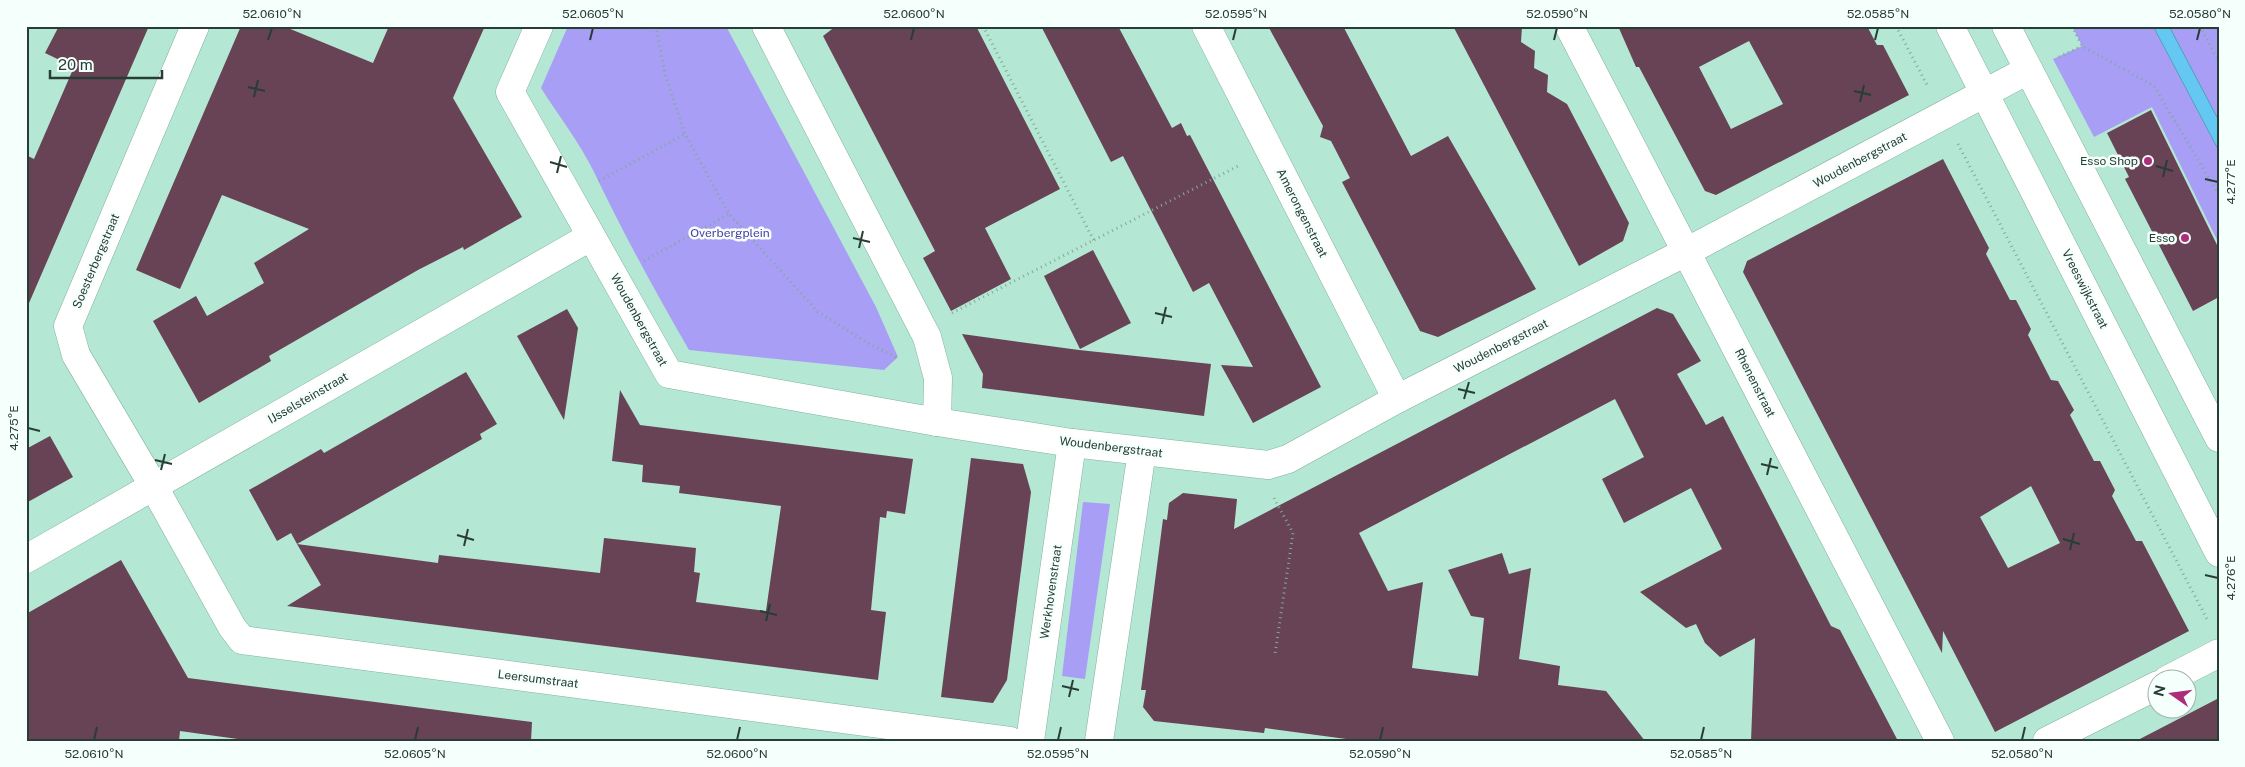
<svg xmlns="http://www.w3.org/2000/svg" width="2245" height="767" font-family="'Public Sans',sans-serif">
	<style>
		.green { fill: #a89ef5 }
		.water { fill: #64c8f3; stroke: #529eba }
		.building { fill: #684255; fill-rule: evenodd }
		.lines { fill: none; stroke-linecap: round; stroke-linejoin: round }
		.minor-casing { stroke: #80b19e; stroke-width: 29 }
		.secondary-casing { stroke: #80b19e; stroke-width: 29 }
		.path { stroke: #81a999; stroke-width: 3; stroke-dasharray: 1 4; stroke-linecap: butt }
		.minor { stroke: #fff; stroke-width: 28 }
		.secondary { stroke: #fff; stroke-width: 28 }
		.ticks { fill: none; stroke: #283d35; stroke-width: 2 }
		.poi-dot { fill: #ad2d7a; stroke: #f5fffb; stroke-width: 2 }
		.labels { text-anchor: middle; stroke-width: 5; stroke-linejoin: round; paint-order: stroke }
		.street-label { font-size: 12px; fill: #283d35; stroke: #f5fffb }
		.poi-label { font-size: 12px; fill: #283d35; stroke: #f5fffb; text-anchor: end }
		.park-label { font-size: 12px; fill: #5338a7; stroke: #f5fffb }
		.neatline { fill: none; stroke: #283d35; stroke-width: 2 }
		.ticks-label { font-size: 12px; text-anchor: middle; fill: #283d35 }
	</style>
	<rect width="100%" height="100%" fill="#b5e8d4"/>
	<!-- green -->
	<g class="green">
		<path d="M568 26H726L876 307 898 357 884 370 689 350C655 291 623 233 594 172 580 143 558 115 541 88Z"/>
		<path d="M2072 26H2153L2219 151V244L2152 107 2094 137 2053 59 2082 46Z"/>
		<path d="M2166 26H2219V130Z"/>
		<path d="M1083 502 1110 504 1085 679 1062 676Z"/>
	</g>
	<!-- water -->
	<path class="water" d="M2153 26H2169L2219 121V151Z"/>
	<!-- building -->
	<g class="building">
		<path d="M59 26H149L26 310V155L34 159 74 67 45 53Z"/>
		<path d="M241 26H283L373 63 389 26H485L453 98 522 217 464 250 463 247 418 270 269 356 271 361 199 403 153 321 196 296 207 316 264 283 254 263 309 229 222 195 180 289 136 270Z"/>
		<path d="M836 26H976L1060 189 985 228 1011 279 951 311 923 258 935 251 823 36Z"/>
		<path d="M1041 26H1118L1172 128 1181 123 1187 136 1190 135 1321 387 1253 423 1221 365 1253 367 1209 283 1193 292 1123 156 1111 162Z"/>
		<path d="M1268 26H1343L1411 156 1448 136 1536 289 1438 337 1420 331 1342 182 1350 178 1331 141 1320 137 1323 126Z"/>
		<path d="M1453 26H1522L1521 42 1535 51 1534 68 1548 75 1547 92 1567 104 1629 223 1623 241 1579 266Z"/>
		<path d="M1618 26H1867L1877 45H1883L1909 95 1716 195 1705 191 1639 67H1636ZM1749 41 1783 104 1731 129 1699 67Z"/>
		<path d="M2151 110 2219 249V297L2193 311 2125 179 2129 177 2107 133Z"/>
		<path d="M1943 159 1989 248 1986 254 2010 300H2016L2031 329 2028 335 2051 380 2058 381 2074 410 2070 415 2094 461H2100L2115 490 2112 496 2136 541H2142L2189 631 1995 732 1943 631 1942 653 1743 272 1747 261ZM2031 486 2060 543 2008 568 1980 517Z"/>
		<path d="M1093 250 1131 323 1080 349 1044 276Z"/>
		<path d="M1657 308 1673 314 1701 361 1677 374 1706 425 1723 416 1831 626 1840 630 1898 741H1751L1755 638 1720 657 1705 643 1696 624 1686 628 1640 592 1722 549 1691 488 1624 523 1602 479 1644 457 1615 399 1359 533 1388 591 1423 582 1412 668 1478 676 1484 618 1471 616 1448 570 1502 553 1509 574 1531 568 1519 659 1560 666 1558 685 1606 691 1645 741H1361L1265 728 1264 733 1154 721 1143 707 1146 690H1141L1163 519 1167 520 1169 503 1183 493 1237 499 1234 529Z"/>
		<path d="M567 309 578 328 564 420 517 336Z"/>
		<path d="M962 334 1079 350 1211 364 1204 416 982 388 983 374Z"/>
		<path d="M466 372 497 424 480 434 482 439 297 544 291 533 277 541 249 490 321 449 324 453Z"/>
		<path d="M620 390 640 425 913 459 905 514 887 511 886 518 880 517 871 610 886 612 878 680 287 606 321 585 297 544 438 563 439 555 600 573 604 538 696 548 694 572 700 573 696 602 766 611 781 506 679 493 680 486 642 482 643 465 612 461Z"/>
		<path d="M50 436 73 477 26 503V449Z"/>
		<path d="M971 458 1023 464 1031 492 1007 680 993 703 941 697Z"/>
		<path d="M121 560 188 678 532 722 531 741H252L180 731 179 741H26V614Z"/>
		<path d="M2219 698V741H2136Z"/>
	</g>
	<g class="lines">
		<!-- minor casing -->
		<g class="minor-casing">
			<g id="minor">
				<path d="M195 26 68 326 76 355 154 487 232 627 242 640 1010 741"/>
				<path d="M539 26 510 92 669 374 937 422 1072 443 1268 465 1288 459 1397 399 1686 252 2028 70"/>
				<path d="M766 26 927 337 938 378 937 422"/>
				<path d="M1206 26 1397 399"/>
				<path d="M1569 26 1940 741"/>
				<path d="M26 559 590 237"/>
				<path d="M2167 680 2219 653"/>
				<path d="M1030 741 1072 443"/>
				<path d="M1099 741 1142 451"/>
				<path d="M2047 741 2158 685"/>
			</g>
		</g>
		<!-- secondary casing -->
		<g class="secondary-casing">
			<g id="secondary">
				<path d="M1950 26 2219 553"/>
				<path d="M2006 26 2219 438"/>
			</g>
		</g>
		<!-- path -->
		<g class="path">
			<path d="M656 26 665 74 685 134 729 214 818 312 866 342 897 358"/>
			<path d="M983 26 1094 241"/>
			<path d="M1896 26 1927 85"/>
			<path d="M2072 26 2082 46 2154 86 2219 195"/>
			<path d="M2200 26 2219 62"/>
			<path d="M2059 57 2082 46"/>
			<path d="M1958 144 2208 621"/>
			<path d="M599 181 685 134"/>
			<path d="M644 261 729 214"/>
			<path d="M952 313 1240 165"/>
			<path d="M1274 498 1293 533 1275 654"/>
		</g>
		<!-- minor -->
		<use href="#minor" class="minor"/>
		<!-- secondary -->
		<use href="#secondary" class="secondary"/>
	</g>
	<!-- ticks -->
	<path class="ticks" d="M268 40 272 28M590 40 593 28M911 40 914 28M1233 40 1236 28M1554 40 1557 28M1875 40 1878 28M2197 40 2200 28M248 87 265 91M1854 91 1871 95M254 97 258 80M1860 102 1864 85M550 162 567 167M2156 166 2173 171M557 173 561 156M2163 177 2167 160M2205 179 2218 182M853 238 870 242M859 248 863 231M1155 313 1172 317M1162 324 1166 307M1458 389 1475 393M1464 399 1469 382M28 428 40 431M155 460 172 464M1761 464 1778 468M161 470 165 454M1767 475 1771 458M457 535 474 540M2063 539 2080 544M464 546 468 529M2070 550 2074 533M2205 575 2218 578M760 611 777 615M766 621 770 604M1062 686 1079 690M1069 697 1073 680M94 740 97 727M415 740 418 727M737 740 740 727M1058 740 1061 727M1380 740 1383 727M1701 740 1704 727M2022 740 2025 727"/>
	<!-- markers -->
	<g class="poi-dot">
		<circle cx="2148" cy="161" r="5"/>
		<circle cx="2185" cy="238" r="5"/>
	</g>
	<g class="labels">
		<!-- street labels -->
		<g class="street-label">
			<text transform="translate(1860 160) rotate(-28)" y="4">Woudenbergstraat</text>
			<text transform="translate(1302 213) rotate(63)" y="4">Amerongenstraat</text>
			<text transform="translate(96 261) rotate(-67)" y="4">Soesterbergstraat</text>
			<text transform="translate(2085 289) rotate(63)" y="4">Vreeswijkstraat</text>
			<text transform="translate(639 320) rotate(61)" y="4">Woudenbergstraat</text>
			<text transform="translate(1501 346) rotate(-27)" y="4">Woudenbergstraat</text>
			<text transform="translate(1755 383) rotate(63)" y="4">Rhenenstraat</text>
			<text transform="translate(308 398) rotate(-30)" y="4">IJsselsteinstraat</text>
			<text transform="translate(1111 447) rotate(7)" y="4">Woudenbergstraat</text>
			<text transform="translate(1051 592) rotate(-82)" y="4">Werkhovenstraat</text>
			<text transform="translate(538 679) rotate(7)" y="4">Leersumstraat</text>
		</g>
		<!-- poi labels -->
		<g class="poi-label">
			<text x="2138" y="165">Esso Shop</text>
			<text x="2175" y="242">Esso</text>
		</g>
		<!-- park labels -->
		<g class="park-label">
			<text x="730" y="237">Overbergplein</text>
		</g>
	</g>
	<!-- border -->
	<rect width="2245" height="767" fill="none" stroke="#f5fffb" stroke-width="55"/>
	<!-- north arrow -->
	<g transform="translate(2172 694) rotate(284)"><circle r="24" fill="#f5fffb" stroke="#a3b1ac"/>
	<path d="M0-4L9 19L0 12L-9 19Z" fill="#ad2d7a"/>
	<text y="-8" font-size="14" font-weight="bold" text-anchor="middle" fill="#283d35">N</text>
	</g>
	<!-- scale -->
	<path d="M50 70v8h112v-8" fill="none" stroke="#283d35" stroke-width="2.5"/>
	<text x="58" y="70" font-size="15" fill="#283d35" stroke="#f5fffb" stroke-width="4" paint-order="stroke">20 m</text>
	<rect x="28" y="28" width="2190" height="712" class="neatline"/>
	<g class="ticks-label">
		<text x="272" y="18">52.0610°N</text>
		<text x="593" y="18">52.0605°N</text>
		<text x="914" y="18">52.0600°N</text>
		<text x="1236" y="18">52.0595°N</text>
		<text x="1557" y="18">52.0590°N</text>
		<text x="1878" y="18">52.0585°N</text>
		<text x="2200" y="18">52.0580°N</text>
		<text transform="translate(2231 182) rotate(-90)" y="4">4.277°E</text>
		<text transform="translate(14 428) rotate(-90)" y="4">4.275°E</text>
		<text transform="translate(2231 578) rotate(-90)" y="4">4.276°E</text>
		<text x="94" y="758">52.0610°N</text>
		<text x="415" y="758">52.0605°N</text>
		<text x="737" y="758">52.0600°N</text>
		<text x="1058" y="758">52.0595°N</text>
		<text x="1380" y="758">52.0590°N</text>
		<text x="1701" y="758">52.0585°N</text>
		<text x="2022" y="758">52.0580°N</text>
	</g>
</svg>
